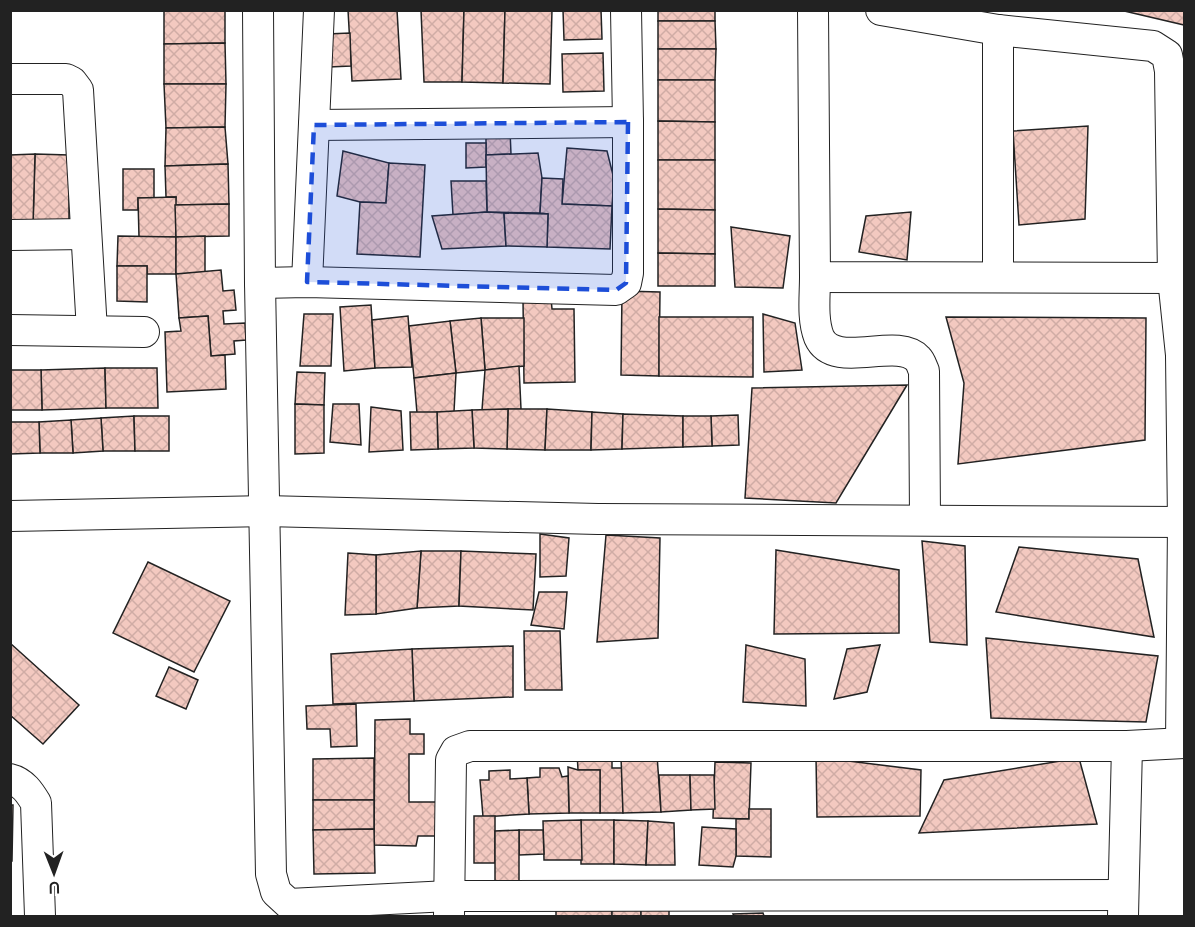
<svg xmlns="http://www.w3.org/2000/svg" width="1195" height="927" font-family="Manrope,sans-serif">
	<style>
		.building { fill: url(#building-cross-hatch); stroke: #222; stroke-width: 1.5 }
		.lines { fill: none; stroke-linecap: round; stroke-linejoin: round }
		.street-casing { stroke: #222; stroke-width: 32 }
		.street { stroke: #fff; stroke-width: 30 }
		.marked { fill: #1d4ed8; fill-opacity: 0.2; stroke: #1d4ed8; stroke-width: 4.5; stroke-dasharray: 12 8; stroke-linejoin: round }
	</style>
	<defs>
		<pattern id="building-cross-hatch" width="8" height="8" patternUnits="userSpaceOnUse" patternTransform="scale(1.5)"><rect width="8" height="8" fill="#f3c9c0"/><path d="M0 0l8 8M0 8l8-8" fill="none" stroke="#d0aca5"/></pattern>
	</defs>
	<rect width="100%" height="100%" fill="#fff"/>
	<!-- building -->
	<g class="building">
		<path d="M164 10H225V43L164 44Z"/>
		<path d="M348 10H397L401 79 352 81Z"/>
		<path d="M421 10H464L462 82H424Z"/>
		<path d="M464 10H505L503 83 462 82Z"/>
		<path d="M505 10H552L550 84 503 83Z"/>
		<path d="M563 10H601L602 39 564 40Z"/>
		<rect x="658" y="10" width="57" height="11"/>
		<path d="M1120 10H1184V25Z"/>
		<path d="M658 21H715L716 49H658Z"/>
		<path d="M350 33 351 66 329 67 327 34Z"/>
		<path d="M225 43 226 84H164V44Z"/>
		<path d="M658 49H716L715 80H658Z"/>
		<path d="M603 53 604 91 563 92 562 54Z"/>
		<path d="M658 80H715V122L658 121Z"/>
		<path d="M164 84H226L225 127 166 128Z"/>
		<path d="M658 121 715 122V160H658Z"/>
		<path d="M1088 126 1085 219 1019 225 1013 131Z"/>
		<path d="M225 127 228 164 165 166 166 128Z"/>
		<path d="M510 131 511 154 486 155V132Z"/>
		<path d="M466 143H486V167L466 168Z"/>
		<path d="M567 148 607 151 614 179 612 206 562 204Z"/>
		<path d="M343 151 389 163 386 203 360 202 337 196Z"/>
		<path d="M538 153 542 178 540 213 487 212 486 155Z"/>
		<path d="M35 154 69 155V226L33 225Z"/>
		<path d="M35 154 33 225 10 224V155Z"/>
		<path d="M658 160H715V210L658 209Z"/>
		<path d="M389 163 425 165 420 257 357 254 360 202 386 203Z"/>
		<path d="M228 164 229 204 175 205 176 197H166L165 166Z"/>
		<path d="M123 169H154V198H138V210H123Z"/>
		<path d="M542 178 563 179 562 204 612 206 610 249 547 247 548 214 540 213Z"/>
		<path d="M451 181H486L487 212 453 215Z"/>
		<path d="M176 197V237H139L138 198Z"/>
		<path d="M229 204V236L176 237 175 205Z"/>
		<path d="M658 209 715 210V254L658 253Z"/>
		<path d="M487 212 504 213 506 246 442 249 432 216Z"/>
		<path d="M911 212 907 260 859 252 866 216Z"/>
		<path d="M504 213 548 214 547 247 506 246Z"/>
		<path d="M731 227 790 236 783 288 735 287Z"/>
		<path d="M118 236 176 237V274H147V266H117Z"/>
		<path d="M205 236V273L176 274V237Z"/>
		<path d="M658 253 715 254V286H658Z"/>
		<path d="M117 266H147V302L117 301Z"/>
		<path d="M221 270 223 291 234 290 236 310 223 311 224 324 245 323 246 340 234 341 235 354 211 356 208 316 179 318 176 274Z"/>
		<path d="M622 291 660 292 659 376 621 375Z"/>
		<path d="M551 298 552 309H574L575 382 524 383 523 299Z"/>
		<path d="M371 305 375 368 344 371 340 307Z"/>
		<path d="M304 314H333L331 366H300Z"/>
		<path d="M763 314 795 323 802 370 764 372Z"/>
		<path d="M208 316 211 356 225 355 226 389 167 392 165 332 181 331 179 318Z"/>
		<path d="M408 316 412 367 375 368 372 320Z"/>
		<path d="M659 317H753V377L659 376Z"/>
		<path d="M946 317 1146 318 1145 440 958 464 964 383Z"/>
		<path d="M481 318H524V366L485 370Z"/>
		<path d="M481 318 485 370 456 373 450 321Z"/>
		<path d="M450 321 456 373 414 378 409 326Z"/>
		<path d="M519 366 521 409 482 410 485 370Z"/>
		<path d="M105 368 106 408 42 410 41 370Z"/>
		<path d="M105 368H157L158 408H106Z"/>
		<path d="M10 370H41L42 410H10Z"/>
		<path d="M297 372 325 373 324 405 295 404Z"/>
		<path d="M456 373 454 412 417 413 414 378Z"/>
		<path d="M907 385 836 503 745 498 752 388Z"/>
		<path d="M295 404 324 405V453L295 454Z"/>
		<path d="M333 404H359L361 445 330 442Z"/>
		<path d="M371 407 401 411 403 450 369 452Z"/>
		<path d="M508 409H547L545 450 507 449Z"/>
		<path d="M508 409 507 449 474 448 472 410Z"/>
		<path d="M547 409 592 412 591 450H545Z"/>
		<path d="M472 410 474 448 438 449 437 412Z"/>
		<path d="M410 412H437L438 449 411 450Z"/>
		<path d="M592 412 623 414 622 449 591 450Z"/>
		<path d="M623 414 683 416V447L622 449Z"/>
		<path d="M738 415 739 445 712 446 711 416Z"/>
		<path d="M134 416 135 451H103L101 418Z"/>
		<path d="M134 416H169V451H135Z"/>
		<path d="M683 416H711L712 446 683 447Z"/>
		<path d="M101 418 103 451 73 453 71 420Z"/>
		<path d="M71 420 73 453H40L39 422Z"/>
		<path d="M10 422H39L40 453 10 454Z"/>
		<path d="M540 534 569 538 566 576 540 577Z"/>
		<path d="M606 535 660 538 658 638 597 642Z"/>
		<path d="M922 541 965 546 967 645 930 642Z"/>
		<path d="M1019 547 1138 559 1154 637 996 612Z"/>
		<path d="M776 550 899 570V633L774 634Z"/>
		<path d="M421 551H461L459 606 417 608Z"/>
		<path d="M421 551 417 608 376 614V555Z"/>
		<path d="M461 551 536 554 533 610 459 606Z"/>
		<path d="M348 553 376 555V614L345 615Z"/>
		<path d="M148 562 230 601 194 672 113 633Z"/>
		<path d="M539 592H567L564 629 531 625Z"/>
		<path d="M524 631H560L562 690H525Z"/>
		<path d="M986 638 1158 656 1146 722 991 718Z"/>
		<path d="M10 643 79 705 43 744 10 715Z"/>
		<path d="M746 645 805 659 806 706 743 702Z"/>
		<path d="M880 645 867 692 834 699 847 649Z"/>
		<path d="M513 646V697L414 701 412 649Z"/>
		<path d="M412 649 414 701 333 704 331 654Z"/>
		<path d="M169 667 198 680 186 709 156 696Z"/>
		<path d="M356 704 357 746 331 747 330 729H307L306 706Z"/>
		<path d="M410 719V734H424V754H409V802H439V836H418L416 846 374 845 375 720Z"/>
		<path d="M577 752H612V768H622L623 813H600V770H578Z"/>
		<path d="M657 755 661 812 623 813 621 757Z"/>
		<path d="M816 757 921 770 920 816 817 817Z"/>
		<path d="M374 758V800H313V759Z"/>
		<path d="M1079 758 1097 824 919 833 944 780Z"/>
		<path d="M715 762 751 763 749 819 713 818Z"/>
		<path d="M568 767 578 770H600V813H569Z"/>
		<path d="M540 768H559L562 777 568 776 569 813 529 814 527 778 540 777Z"/>
		<path d="M510 770V779L527 778 529 814 483 817 480 780H489V771Z"/>
		<path d="M659 775H690L691 810 661 812Z"/>
		<path d="M690 775H714L715 809 691 810Z"/>
		<path d="M313 800H374V829L313 830Z"/>
		<path d="M10 805H13L12 861H10Z"/>
		<path d="M749 809H771V857L736 856V819H749Z"/>
		<rect x="474" y="816" width="21" height="47"/>
		<rect x="581" y="820" width="33" height="44"/>
		<path d="M581 820 582 860H544L543 821Z"/>
		<path d="M614 820 648 821 646 865 614 864Z"/>
		<path d="M648 821 674 823 675 865H646Z"/>
		<path d="M702 827 736 829V856L733 867 699 865Z"/>
		<path d="M374 829 375 873 314 874 313 830Z"/>
		<path d="M519 830H543L544 854 519 855Z"/>
		<path d="M519 830V886L495 885V831Z"/>
		<path d="M556 906 612 909V916H556Z"/>
		<rect x="612" y="909" width="29" height="7"/>
		<rect x="641" y="909" width="28" height="7"/>
		<path d="M763 913 764 916H734L733 914Z"/>
	</g>
	<g class="lines">
		<!-- street casing -->
		<g class="street-casing">
			<g id="street">
				<path d="M258 10 260 283 271 874 276 892 289 904 449 896 1123 895"/>
				<path d="M813 10 815 277 1173 278 1170 71 1167 55 1153 46 998 30 881 10"/>
				<path d="M10 79H66L72 82 78 90 92 331"/>
				<path d="M314 125 628 122"/>
				<path d="M10 235 86 234"/>
				<path d="M815 277C815 296 812 319 819 337 834 371 897 336 918 359 921 362 922 367 924 371L925 519"/>
				<path d="M998 277V30"/>
				<path d="M1173 278 1181 355"/>
				<path d="M307 282 319 10"/>
				<path d="M260 283 307 282 616 290 626 283 628 273V122L626 10"/>
				<path d="M10 330 144 332"/>
				<path d="M10 516 265 511 598 519 1184 522"/>
				<path d="M1181 743 1183 522 1181 355H1184"/>
				<path d="M10 779C23 782 30 793 36 803L40 916"/>
				<path d="M449 916 451 760 456 751 470 746H1127L1184 743"/>
				<path d="M1123 916 1127 746"/>
			</g>
		</g>
		<!-- street -->
		<use href="#street" class="street"/>
	</g>
	<!-- marked area -->
	<path class="marked" d="M628 122 626 283 616 290 307 282 314 125Z"/>
	<!-- border -->
	<rect width="1195" height="927" fill="none" stroke="#222222" stroke-width="24"/>
	<!-- north arrow -->
	<g transform="translate(54 873) rotate(179)" stroke="#ffffff" stroke-width="4.5" paint-order="stroke">
	<path d="M0-4.5L10 22L0 15L-10 22Z" fill="#222222"/>
	<text y="-9" font-size="16" font-weight="bold" text-anchor="middle" fill="#222222">U</text>
	</g>
</svg>
